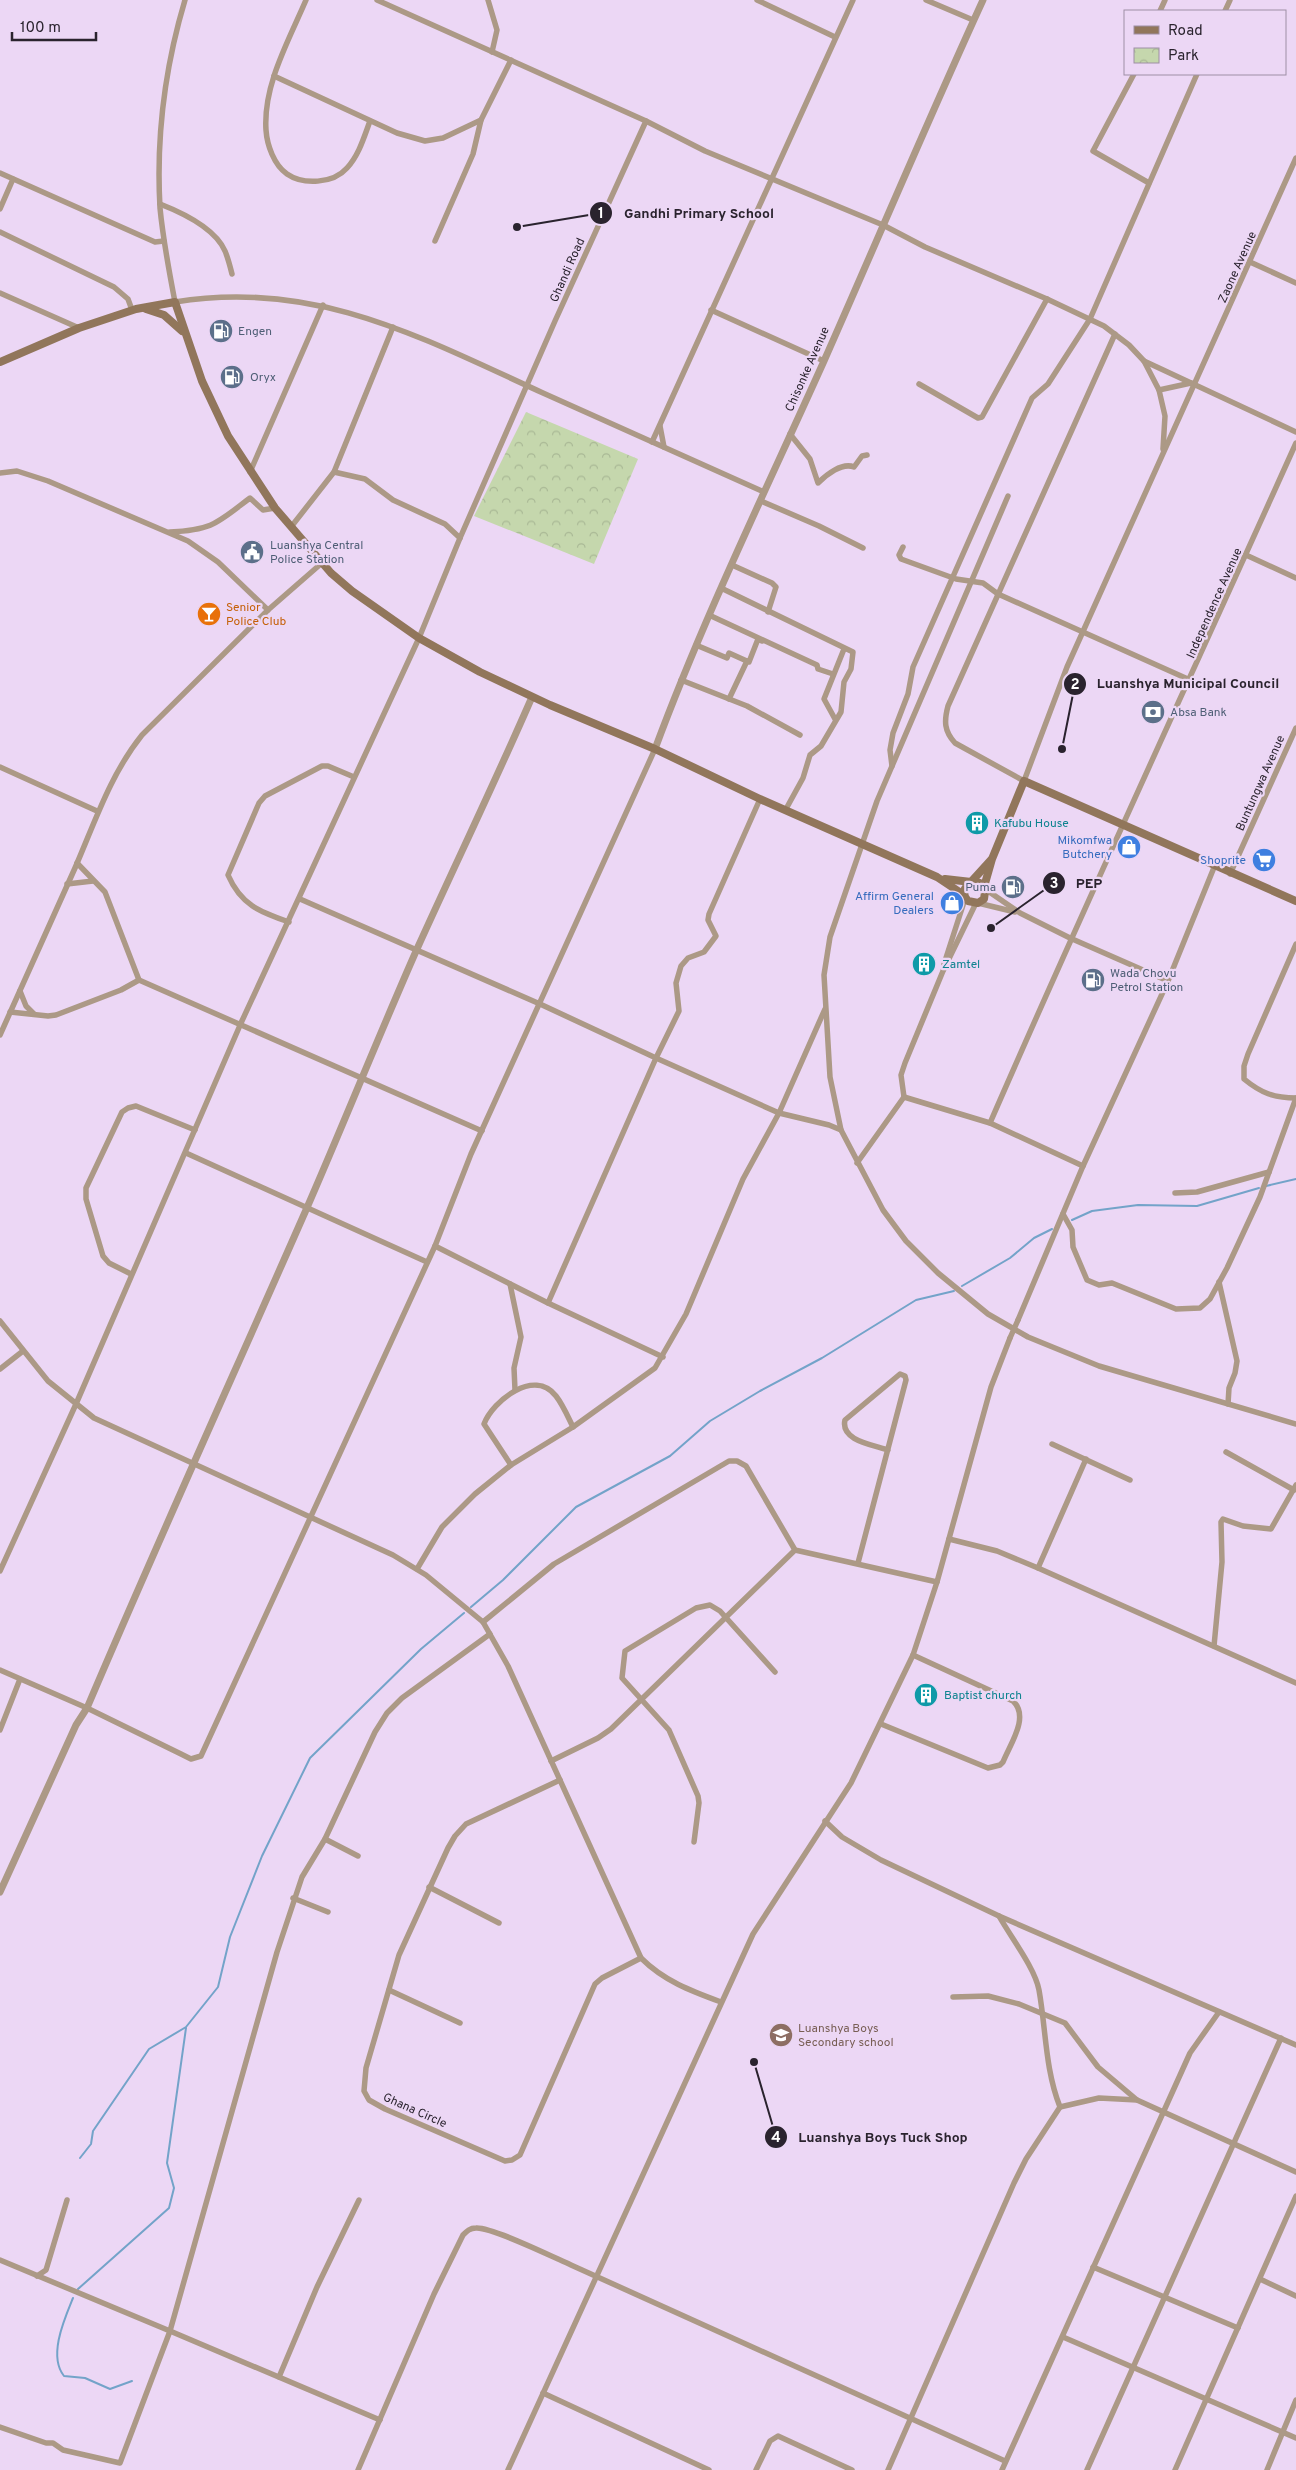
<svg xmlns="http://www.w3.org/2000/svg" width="1296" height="2470" font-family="Overpass,sans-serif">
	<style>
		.park { fill: url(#park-crowns) }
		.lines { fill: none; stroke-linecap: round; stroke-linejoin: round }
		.stream { stroke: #73a3c9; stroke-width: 2 }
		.minor { stroke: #ac9986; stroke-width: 5.5 }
		.tertiary { stroke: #ac9986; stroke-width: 7 }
		.secondary { stroke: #91765b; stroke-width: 8 }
		.minor-bridge { stroke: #ac9986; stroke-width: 5.5 }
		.labels { text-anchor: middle; stroke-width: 4.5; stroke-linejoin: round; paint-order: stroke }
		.street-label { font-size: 12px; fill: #2a232e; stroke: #ecd7f5 }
		.service-label { font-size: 12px; fill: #4e5e75; stroke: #ecd7f5; text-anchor: start }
		.food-label { font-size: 12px; fill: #c56008; stroke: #ecd7f5; text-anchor: start }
		.culture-label { font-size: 12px; fill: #0d838f; stroke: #ecd7f5; text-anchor: start }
		.shop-label { font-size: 12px; fill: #366cbe; stroke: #ecd7f5; text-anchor: end }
		.education-label { font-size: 12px; fill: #785e54; stroke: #ecd7f5; text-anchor: start }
		.leader { fill: none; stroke: #2a232e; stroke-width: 2 }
		.callout-dot { fill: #2a232e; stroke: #ecd7f5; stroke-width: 2 }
		.mark-label { font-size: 15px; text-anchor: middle; font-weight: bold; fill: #fff }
		.callout-label { font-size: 14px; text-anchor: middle; font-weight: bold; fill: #2a232e; stroke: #ecd7f5; stroke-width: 4.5; stroke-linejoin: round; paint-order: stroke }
	</style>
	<defs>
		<pattern id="park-crowns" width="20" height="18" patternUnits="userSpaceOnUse" patternTransform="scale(1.25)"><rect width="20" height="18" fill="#c5d7ad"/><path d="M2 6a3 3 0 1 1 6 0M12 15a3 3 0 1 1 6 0" fill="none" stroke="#a9b895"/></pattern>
	</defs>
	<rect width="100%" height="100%" fill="#ecd7f5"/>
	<!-- park -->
	<path class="park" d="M526 412 638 459 594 564 474 516Z"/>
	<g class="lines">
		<!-- stream -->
		<g class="stream">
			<path d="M1266 1186 1296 1179"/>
			<path d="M1072 1220 1092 1211 1138 1205 1197 1206 1259 1188"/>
			<path d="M962 1286 1010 1258 1034 1238 1052 1229"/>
			<path d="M471 1607 503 1580 576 1507 670 1456 710 1421 760 1391 822 1358 916 1300 954 1291"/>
			<path d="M80 2158 91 2144 93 2131 149 2049 186 2027 218 1987 230 1937 262 1856 310 1758 421 1649 464 1613"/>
			<path d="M78 2289 169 2208 174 2188 167 2163 186 2028"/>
			<path d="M73 2298C64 2320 48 2356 64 2376L85 2378 110 2389 132 2381"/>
		</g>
		<!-- minor -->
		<g class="minor">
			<path d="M185 0C165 67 156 138 160 208 163 239 169 271 175 302 315 279 420 337 543 393 616 426 690 459 764 492"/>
			<path d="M306 0C289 40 263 85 266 130 267 145 274 165 287 174 303 185 333 184 347 168 359 155 364 137 370 121"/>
			<path d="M377 0 646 121 705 151 883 225 925 247 1047 299 1104 326 1129 345 1144 361 1159 390 1165 416 1163 449"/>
			<path d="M488 0 497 30 492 52"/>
			<path d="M757 0 835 37"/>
			<path d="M926 0 973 20"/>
			<path d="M1160 11 1165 0"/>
			<path d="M1225 11 1230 0"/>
			<path d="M1134 74 1093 151 1149 183"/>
			<path d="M274 76 397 133 425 141 443 138 481 120 511 60"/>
			<path d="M0 173 155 242 164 241"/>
			<path d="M160 204C183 213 215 228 225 251 228 258 230 266 232 274"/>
			<path d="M0 209 13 179"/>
			<path d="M0 232 114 287 128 299 132 310"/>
			<path d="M435 241 473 154 481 120"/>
			<path d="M1250 262 1296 283"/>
			<path d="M0 293 79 328"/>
			<path d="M711 310 824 361"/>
			<path d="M1115 334 948 706C944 721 944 731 955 743L1024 781 1067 667 1296 158"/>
			<path d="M1144 361 1296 432"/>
			<path d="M919 384 978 418 982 417 1047 299"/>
			<path d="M1159 390 1191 383"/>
			<path d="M660 426 664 447"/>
			<path d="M790 434 810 459 818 483C826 475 842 462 854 467L862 456 867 455"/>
			<path d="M652 442 853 0"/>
			<path d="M250 472 323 305"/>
			<path d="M334 472 365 479 393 500 445 524 460 538"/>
			<path d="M0 473 17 471 48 481 188 541 218 562 268 610"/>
			<path d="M1008 496 877 801 830 937 824 975 830 1077 841 1130 883 1210 906 1241 938 1273 988 1314 1028 1337 1099 1366 1296 1424"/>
			<path d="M761 501 819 526 863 548"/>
			<path d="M291 527 334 472 393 327"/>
			<path d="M170 532C213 530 217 523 250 498L263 510 275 508"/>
			<path d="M903 547 899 555 901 559 956 579 983 583 998 594 1190 680"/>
			<path d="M1246 555 1296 578"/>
			<path d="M732 565 772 583 776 587 768 612"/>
			<path d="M721 588 853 652 851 669 844 682 841 712 821 746 810 755 803 778 786 809"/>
			<path d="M709 615 817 665 818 669 833 674"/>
			<path d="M696 645 727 658 729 653 749 662 758 639 762 641"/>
			<path d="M681 680 747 706 800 735"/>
			<path d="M729 699 747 661"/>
			<path d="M835 719 824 699 844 649"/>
			<path d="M892 766 890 750 893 733 908 694 913 667 1032 398 1048 384 1090 319 1197 74"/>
			<path d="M0 767 97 811"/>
			<path d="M760 799 709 914 708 920 716 936 704 952 688 958 681 966 676 983 679 1011 656 1058 779 1113 825 1009"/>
			<path d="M77 863 105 892 139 980 482 1131"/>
			<path d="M1230 874 1296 728"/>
			<path d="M67 884 93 881"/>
			<path d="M985 889 1020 913 1070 938 1168 981"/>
			<path d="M300 899 540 1004 656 1058 548 1303"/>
			<path d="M978 903 1015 912"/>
			<path d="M289 922C260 912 241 905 228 875L259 803 265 796 322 766H328L354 777"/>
			<path d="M1296 944 1248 1054 1244 1066V1079C1261 1093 1274 1098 1296 1098"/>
			<path d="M944 964 965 899"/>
			<path d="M20 991 26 1006 34 1014"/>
			<path d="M10 1012 48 1016 56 1015 121 990 139 980"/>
			<path d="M0 1035C25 979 50 924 75 868 95 822 110 775 142 735L268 610 323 562"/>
			<path d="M904 1097 990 1123 1083 1166"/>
			<path d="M990 1123C1089 895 1194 670 1296 443"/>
			<path d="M186 1153 427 1262"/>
			<path d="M857 1163 904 1097 901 1075 905 1063 943 971 976 903"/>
			<path d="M1175 1193 1197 1192 1269 1172"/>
			<path d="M1063 1214 1072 1230 1073 1247 1087 1280 1099 1285 1112 1283 1176 1309 1200 1308 1210 1299 1227 1268 1260 1197 1296 1098"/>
			<path d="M435 1246 548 1303 663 1357"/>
			<path d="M131 1274 109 1263 103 1256 86 1199V1188L122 1112 128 1108 136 1106 195 1130"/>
			<path d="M1219 1282 1237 1361 1235 1373 1229 1388 1228 1404"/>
			<path d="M510 1284 521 1337 514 1368 515 1390"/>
			<path d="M1018 1320 1083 1166 1168 981 1215 865"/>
			<path d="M0 1321 48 1381 94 1418 393 1555 426 1575 483 1622 508 1666 641 1958C664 1981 691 1991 721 2002"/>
			<path d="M0 1369 23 1351"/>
			<path d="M1052 1444 1130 1480"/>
			<path d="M1226 1452 1294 1490"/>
			<path d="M511 1465 484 1424C493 1401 534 1368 556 1396 563 1405 568 1417 573 1427"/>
			<path d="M949 1539 997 1551 1038 1568 1296 1683"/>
			<path d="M858 1563 906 1380 905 1376 900 1374 845 1420C840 1441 874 1445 888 1450"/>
			<path d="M1038 1568 1086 1459"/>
			<path d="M417 1569 442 1527 475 1494 511 1465 573 1427 655 1368 686 1314 743 1179 779 1113 829 1125 841 1130"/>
			<path d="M0 1571 76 1404 241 1023 419 638 460 538 555 321 646 121"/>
			<path d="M483 1622 554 1564 729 1461H737L746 1466 795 1550 937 1582"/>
			<path d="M1214 1646 1222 1562 1221 1522 1223 1519 1243 1526 1271 1529 1296 1485"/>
			<path d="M0 1670 87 1708 181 1754 191 1759 201 1756 435 1246 471 1154 655 749"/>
			<path d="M881 1724 988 1768 1000 1765 1003 1762C1010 1744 1030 1717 1013 1701L913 1655"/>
			<path d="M0 1730 20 1679"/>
			<path d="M551 1761 598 1738 611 1729 795 1550"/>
			<path d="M560 1780 466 1824 455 1836 448 1848 399 1955 366 2068 364 2091 369 2100 385 2109 505 2161 512 2160 520 2155 595 1984 602 1978 641 1958"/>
			<path d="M825 1821 842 1837 881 1860 999 1916 1296 2045"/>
			<path d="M325 1839 358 1856"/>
			<path d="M694 1842 699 1803 698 1796 669 1730 622 1678 625 1651 696 1608 710 1605 720 1611 775 1672"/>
			<path d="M429 1887 499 1923"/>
			<path d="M293 1898 328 1912"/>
			<path d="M389 1990 460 2023"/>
			<path d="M953 1997 988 1996 1019 2004 1065 2023 1098 2067 1137 2100"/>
			<path d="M1060 2107 1099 2098 1137 2100 1296 2172"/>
			<path d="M0 2260 170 2331 120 2463 63 2450 53 2443H46L0 2427"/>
			<path d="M1093 2267 1238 2328"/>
			<path d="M37 2276 46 2270 67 2200"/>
			<path d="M1260 2279 1296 2296"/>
			<path d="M1063 2337 1296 2438"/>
			<path d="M279 2377 317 2287 359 2200"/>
			<path d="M543 2393 709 2470"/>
			<path d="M380 2420 170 2331 277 1952 302 1877 325 1839 375 1732 387 1713 402 1698 490 1634"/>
			<path d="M358 2470 434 2294 463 2235C467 2231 470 2228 476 2228 492 2227 553 2257 571 2265L1005 2461"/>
			<path d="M508 2470 753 1934 851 1783 913 1655 937 1582 991 1387 1010 1338"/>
			<path d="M756 2470 770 2441 778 2436 852 2470"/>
			<path d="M888 2470 1014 2183 1026 2159 1060 2107C1045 2069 1046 2029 1039 1990 1035 1968 1010 1936 999 1916"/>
			<path d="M1002 2470 1190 2053 1219 2012"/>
			<path d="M1087 2470 1281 2038"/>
			<path d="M1175 2470 1296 2196"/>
			<path d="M1267 2470 1296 2400"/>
		</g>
		<!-- tertiary -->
		<g class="tertiary">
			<path d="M655 749C704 617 766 490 824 361 877 241 928 120 983 0"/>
			<path d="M0 1892 76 1725 87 1708C158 1541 233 1376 306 1210 344 1123 379 1035 417 949 455 865 495 782 532 697"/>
		</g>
		<!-- secondary -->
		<g class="secondary">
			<path d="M146 309 164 315 182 331"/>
			<path d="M0 362 79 328 136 309 175 302 202 381 228 436 275 508 331 573 352 591 419 638 480 672 550 705 655 749 760 799 937 877 964 895"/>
			<path d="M945 879 980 883 985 892 984 899 978 903 968 901C962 895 963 888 970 883"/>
			<path d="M971 882 991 860"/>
			<path d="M984 887 992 859 1024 781 1296 901"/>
		</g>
		<!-- minor-bridge -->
		<path class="minor-bridge" d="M1010 1338 1018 1320"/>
	</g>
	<!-- icons -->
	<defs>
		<g id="fuel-disc" transform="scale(1.25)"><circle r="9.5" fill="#5c6f8a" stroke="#ecd7f5"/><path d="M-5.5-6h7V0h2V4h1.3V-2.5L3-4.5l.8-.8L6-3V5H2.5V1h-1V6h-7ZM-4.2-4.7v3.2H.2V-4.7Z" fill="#fff"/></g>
		<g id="civic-disc" transform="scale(1.25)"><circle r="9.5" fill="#5c6f8a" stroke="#ecd7f5"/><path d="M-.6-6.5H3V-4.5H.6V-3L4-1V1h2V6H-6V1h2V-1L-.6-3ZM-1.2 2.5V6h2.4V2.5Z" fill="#fff"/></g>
		<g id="bar-disc" transform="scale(1.25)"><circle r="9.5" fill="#e8710a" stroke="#ecd7f5"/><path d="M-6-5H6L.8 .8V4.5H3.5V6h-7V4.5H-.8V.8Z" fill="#fff"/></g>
		<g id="bank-disc" transform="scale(1.25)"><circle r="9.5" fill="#5c6f8a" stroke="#ecd7f5"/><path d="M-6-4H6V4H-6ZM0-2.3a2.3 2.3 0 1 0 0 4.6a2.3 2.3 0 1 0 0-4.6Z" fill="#fff"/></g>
		<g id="building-disc" transform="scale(1.25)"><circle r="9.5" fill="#0f9aa8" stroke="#ecd7f5"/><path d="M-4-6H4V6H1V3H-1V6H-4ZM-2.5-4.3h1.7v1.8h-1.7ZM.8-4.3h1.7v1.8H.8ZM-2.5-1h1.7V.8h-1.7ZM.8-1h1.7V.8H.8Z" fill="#fff"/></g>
		<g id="shop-disc" transform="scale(1.25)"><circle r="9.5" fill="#3f7fe0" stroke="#ecd7f5"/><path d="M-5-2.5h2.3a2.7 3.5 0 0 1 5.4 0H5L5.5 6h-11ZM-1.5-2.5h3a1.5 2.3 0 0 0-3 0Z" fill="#fff"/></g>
		<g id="supermarket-disc" transform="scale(1.25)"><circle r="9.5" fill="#3f7fe0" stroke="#ecd7f5"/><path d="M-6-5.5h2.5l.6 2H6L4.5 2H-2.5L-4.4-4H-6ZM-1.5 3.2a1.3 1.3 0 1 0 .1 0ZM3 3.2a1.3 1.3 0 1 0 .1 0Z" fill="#fff"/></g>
		<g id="school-disc" transform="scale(1.25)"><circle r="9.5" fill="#8d6e63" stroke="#ecd7f5"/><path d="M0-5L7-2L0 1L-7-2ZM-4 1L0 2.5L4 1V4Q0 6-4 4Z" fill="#fff"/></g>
	</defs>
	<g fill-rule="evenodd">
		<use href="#fuel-disc" x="221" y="331"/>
		<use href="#fuel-disc" x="232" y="377"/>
		<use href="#civic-disc" x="252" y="552"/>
		<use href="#bar-disc" x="209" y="614"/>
		<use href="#bank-disc" x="1153" y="712"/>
		<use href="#building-disc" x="977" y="823"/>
		<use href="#shop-disc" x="1129" y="847"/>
		<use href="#supermarket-disc" x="1264" y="860"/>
		<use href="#fuel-disc" x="1013" y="887"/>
		<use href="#shop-disc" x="952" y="903"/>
		<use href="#building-disc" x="924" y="964"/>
		<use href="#fuel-disc" x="1093" y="980"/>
		<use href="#building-disc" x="926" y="1695"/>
		<use href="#school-disc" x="781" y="2035"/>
	</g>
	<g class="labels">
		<!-- street labels -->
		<g class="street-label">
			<text transform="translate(1237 267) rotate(-66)" y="4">Zaone Avenue</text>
			<text transform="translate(567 270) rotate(-66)" y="4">Ghandi Road</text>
			<text transform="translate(807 369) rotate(-66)" y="4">Chisonke Avenue</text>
			<text transform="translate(1214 603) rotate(-66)" y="4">Independence Avenue</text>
			<text transform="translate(1260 783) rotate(-66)" y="4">Buntungwa Avenue</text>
			<text transform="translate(415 2110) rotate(24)" y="4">Ghana Circle</text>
		</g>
		<!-- service labels -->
		<g class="service-label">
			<text x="238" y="335">Engen</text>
			<text x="250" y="381">Oryx</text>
			<text x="270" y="549">Luanshya Central<tspan x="270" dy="14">Police Station</tspan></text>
			<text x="1170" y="716">Absa Bank</text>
			<text x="996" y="891" text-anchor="end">Puma</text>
			<text x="1110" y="977">Wada Chovu<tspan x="1110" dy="14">Petrol Station</tspan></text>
		</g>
		<!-- food labels -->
		<g class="food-label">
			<text x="226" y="611">Senior<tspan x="226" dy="14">Police Club</tspan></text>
		</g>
		<!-- culture labels -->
		<g class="culture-label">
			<text x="994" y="827">Kafubu House</text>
			<text x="942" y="968">Zamtel</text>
			<text x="944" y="1699">Baptist church</text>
		</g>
		<!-- shop labels -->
		<g class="shop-label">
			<text x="1112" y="844">Mikomfwa<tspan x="1112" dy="14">Butchery</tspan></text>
			<text x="1246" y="864">Shoprite</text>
			<text x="934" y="900">Affirm General<tspan x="934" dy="14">Dealers</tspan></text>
		</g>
		<!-- education labels -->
		<g class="education-label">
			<text x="798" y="2032">Luanshya Boys<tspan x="798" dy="14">Secondary school</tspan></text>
		</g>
	</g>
	<!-- callouts -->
	<path class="leader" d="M517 227L601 213M1062 749L1075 684M991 928L1054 883M754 2062L776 2137"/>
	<g class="callout-dot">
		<circle cx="517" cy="227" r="5"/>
		<circle cx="1062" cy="749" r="5"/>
		<circle cx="991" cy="928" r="5"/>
		<circle cx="754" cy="2062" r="5"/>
		<circle cx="601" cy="213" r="12"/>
		<circle cx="1075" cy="684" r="12"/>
		<circle cx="1054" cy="883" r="12"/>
		<circle cx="776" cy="2137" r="12"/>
	</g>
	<g class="mark-label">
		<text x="601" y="218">1</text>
		<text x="1075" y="689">2</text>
		<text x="1054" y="888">3</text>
		<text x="776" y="2142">4</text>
	</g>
	<g class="callout-label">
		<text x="699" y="218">Gandhi Primary School</text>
		<text x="1188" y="688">Luanshya Municipal Council</text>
		<text x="1089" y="888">PEP</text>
		<text x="883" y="2142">Luanshya Boys Tuck Shop</text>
	</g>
	<!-- legend -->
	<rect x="1124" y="10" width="162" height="65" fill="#ecd7f5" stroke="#9e8fa5"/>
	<rect x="1134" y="26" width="25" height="8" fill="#91765b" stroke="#9e8fa5"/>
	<text x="1168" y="35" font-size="15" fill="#2a232e">Road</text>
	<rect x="1134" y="48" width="25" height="15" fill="url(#park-crowns)" stroke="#9e8fa5"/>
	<text x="1168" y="60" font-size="15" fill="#2a232e">Park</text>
	<!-- scale -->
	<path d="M12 32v8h84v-8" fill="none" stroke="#2a232e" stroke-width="2.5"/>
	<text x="20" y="32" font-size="15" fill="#2a232e" stroke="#ecd7f5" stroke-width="4" paint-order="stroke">100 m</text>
</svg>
